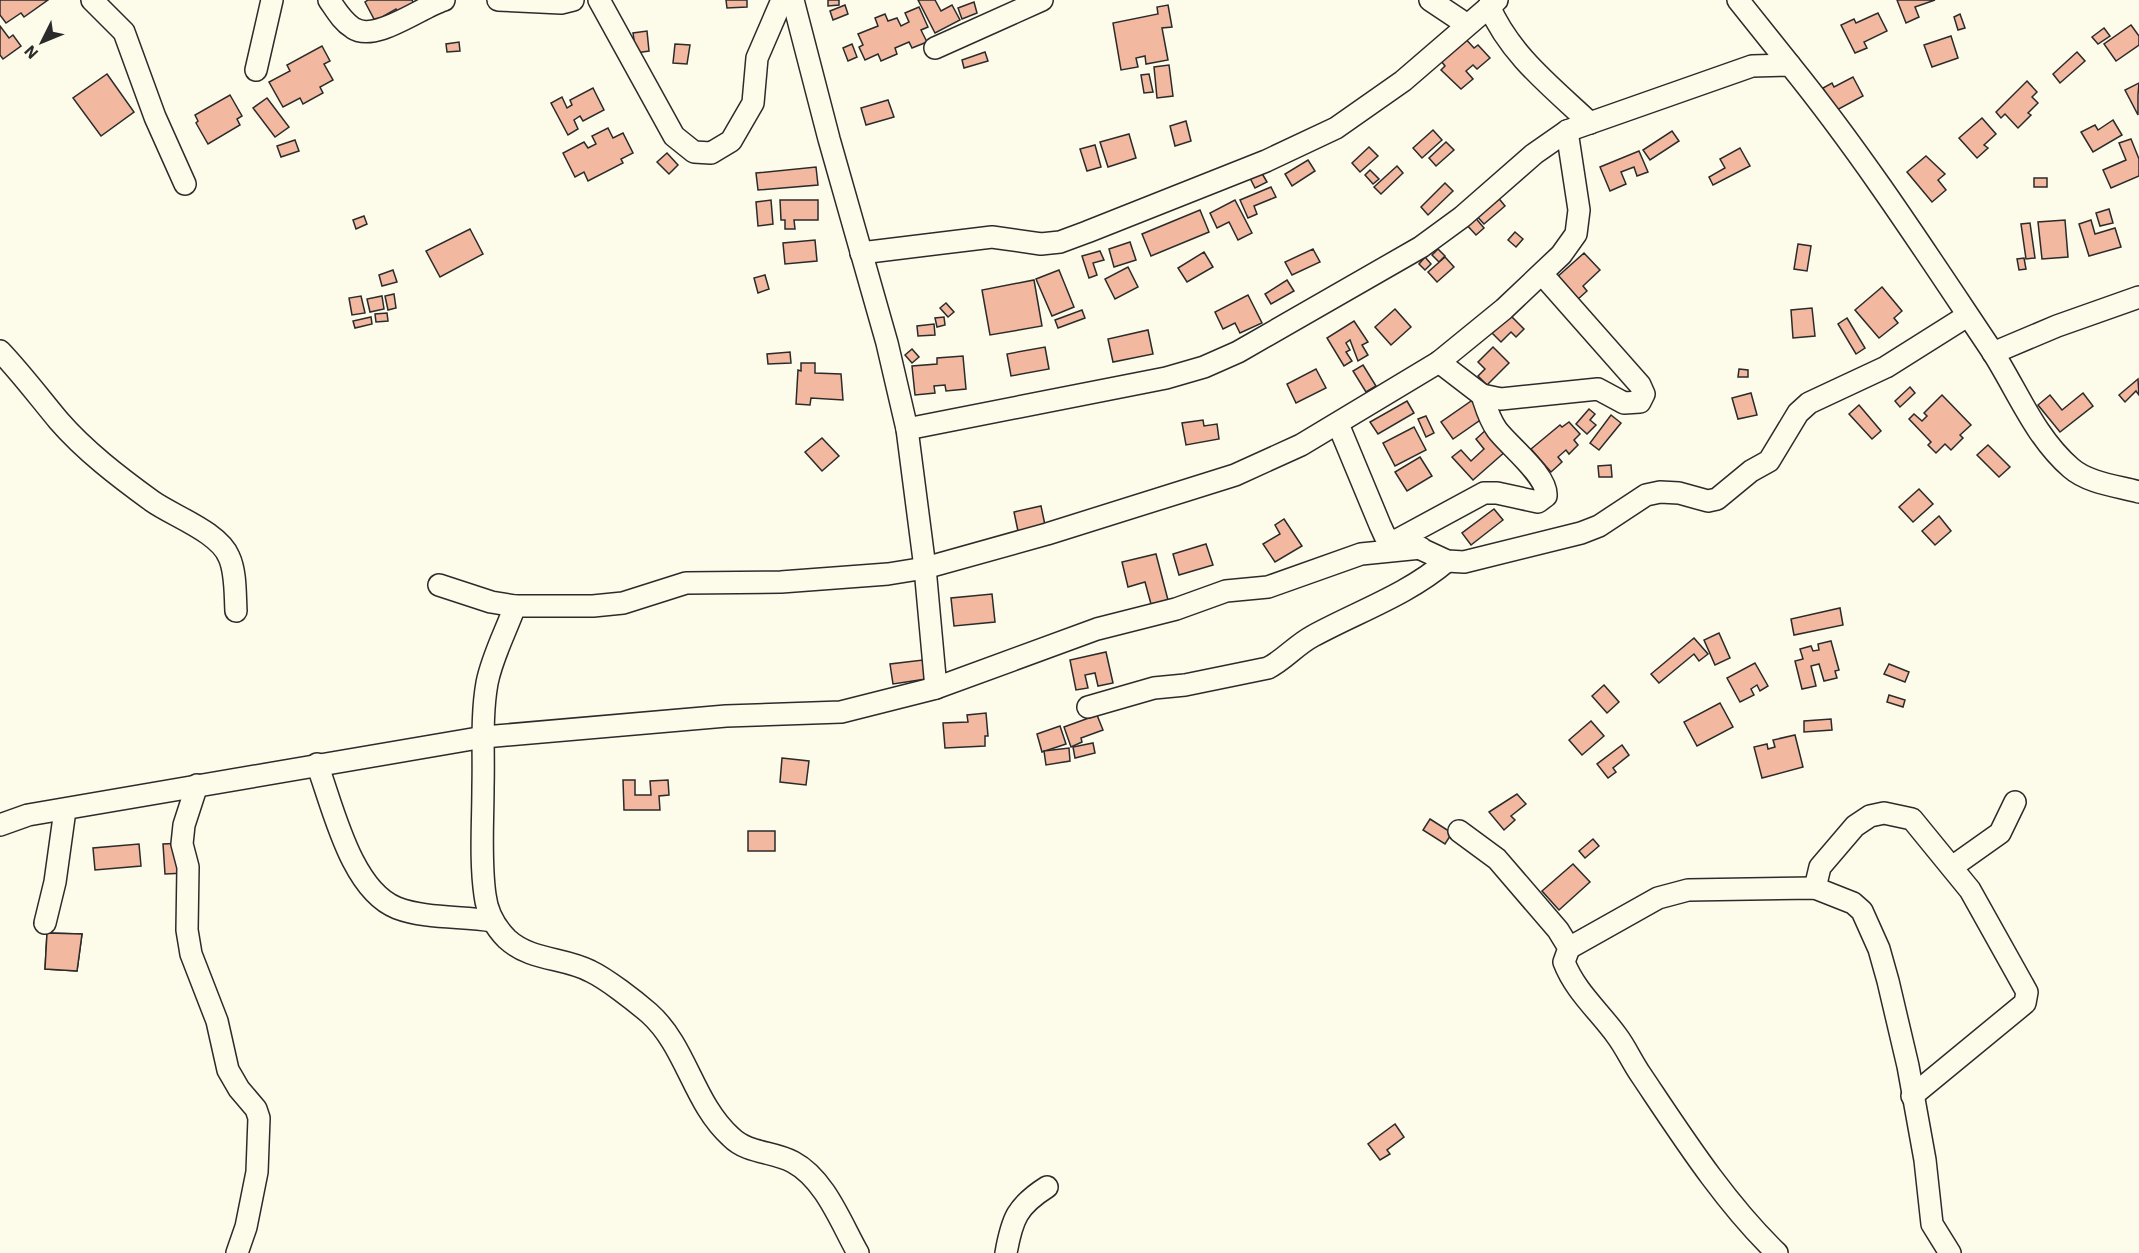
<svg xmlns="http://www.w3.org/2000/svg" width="2139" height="1253" font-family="'IBM Plex Sans',sans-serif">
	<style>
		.building { fill: #f2b8a0; stroke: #2b2b2b; stroke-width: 1.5 }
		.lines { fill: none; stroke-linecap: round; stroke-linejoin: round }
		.minor-casing { stroke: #2b2b2b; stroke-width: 24 }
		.minor { stroke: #fdfbea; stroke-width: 21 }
	</style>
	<rect width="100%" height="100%" fill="#fdfbea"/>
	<!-- building -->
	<g class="building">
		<path d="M0 0H48L24 17 21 13 6 23 0 15Z"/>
		<path d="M368 0H412L415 6 399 15 396 9 375 21 365 2Z"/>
		<path d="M726 0H747V7L727 8Z"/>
		<path d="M828 0H839V5L828 6Z"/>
		<path d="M918 0H935L941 11 952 5 960 20 935 33Z"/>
		<path d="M1897 0H1935L1915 7 1919 17 1906 23Z"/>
		<path d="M974 2 977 13 962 19 958 8Z"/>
		<path d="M845 5 848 14 833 20 830 11Z"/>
		<path d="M1168 5 1172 27 1162 28 1168 60 1146 64 1145 56 1136 58 1138 67 1121 70 1113 23 1158 14 1157 7Z"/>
		<path d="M919 7 928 27 921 30 927 42 912 48 909 42 895 48 897 54 881 61 878 54 865 60 859 47 863 45 858 34 878 26 875 18 885 14 888 21 897 18 901 26 909 22 905 13Z"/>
		<path d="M1878 13 1887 31 1864 42 1867 48 1855 53 1841 25 1854 19 1856 23Z"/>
		<path d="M1960 14 1965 28 1958 30 1954 17Z"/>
		<path d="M2131 25 2139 36V45L2116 61 2104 44Z"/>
		<path d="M0 26 9 38 13 35 21 46 3 59 0 55Z"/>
		<path d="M2104 28 2110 36 2098 44 2092 37Z"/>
		<path d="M647 31 649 51 636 53 633 33Z"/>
		<path d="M1463 36 1474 48 1478 45 1490 58 1477 69 1473 65 1466 71 1473 79 1461 89 1441 70 1445 66 1438 57Z"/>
		<path d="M1951 36 1958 58 1932 67 1924 45Z"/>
		<path d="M459 42 460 51 447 52 446 44Z"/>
		<path d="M675 44 690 45 687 64 673 63Z"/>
		<path d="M852 44 857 57 848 61 843 48Z"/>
		<path d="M322 46 330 61 324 64 333 80 320 87 323 93 303 104 300 98 283 107 269 82 290 71 287 65Z"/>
		<path d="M985 52 988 61 964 68 962 60Z"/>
		<path d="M2077 52 2085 61 2060 83 2053 74Z"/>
		<path d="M1169 65 1173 96 1157 98 1154 67Z"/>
		<path d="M107 74 134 112 101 136 73 98Z"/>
		<path d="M1149 74 1153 92 1144 93 1141 75Z"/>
		<path d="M1853 77 1863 96 1835 111 1823 88 1832 83 1834 87Z"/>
		<path d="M2027 81 2037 92 2032 97 2038 103 2028 113 2031 115 2018 128 2005 114 2001 118 1996 112Z"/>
		<path d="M2139 83 2138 95V115L2125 90Z"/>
		<path d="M593 88 604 110 583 121 580 116 574 120 578 129 568 135 551 103 562 97 567 108 572 105 570 100Z"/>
		<path d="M230 95 242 116 237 119 240 125 208 144 196 123 198 121 195 115Z"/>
		<path d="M267 98 289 127 275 137 253 108Z"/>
		<path d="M888 100 894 117 866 125 861 108Z"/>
		<path d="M1982 118 1996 134 1984 145 1988 148 1977 158 1959 138Z"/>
		<path d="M2113 120 2122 135 2093 152 2081 132 2095 125 2098 130Z"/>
		<path d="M1186 121 1191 141 1175 146 1170 126Z"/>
		<path d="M608 128 613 138 623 133 633 153 621 159 623 163 588 181 584 172 575 177 563 153 584 142 588 148 596 144 592 136Z"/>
		<path d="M1433 130 1442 140 1422 158 1413 148Z"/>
		<path d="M1672 131 1679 141 1650 160 1643 150Z"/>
		<path d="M1129 134 1136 158 1108 167 1100 142Z"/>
		<path d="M2131 139 2139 159V176L2111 188 2103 170 2126 160 2119 143Z"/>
		<path d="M295 140 299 151 281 157 277 146Z"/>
		<path d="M1446 142 1454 150 1436 166 1429 158Z"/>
		<path d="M1095 145 1101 167 1087 171 1080 149Z"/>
		<path d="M1369 147 1378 156 1360 172 1352 163Z"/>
		<path d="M1740 148 1750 166 1713 185 1709 177 1725 168 1720 159Z"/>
		<path d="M1639 151 1648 172 1637 176 1634 167 1621 172 1626 184 1610 191 1600 167Z"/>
		<path d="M667 153 678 165 669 174 657 162Z"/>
		<path d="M1926 156 1945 174 1938 180 1946 190 1932 202 1907 172Z"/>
		<path d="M1308 160 1315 171 1292 186 1285 174Z"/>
		<path d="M1397 166 1403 173 1381 194 1374 187Z"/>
		<path d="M816 167 818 185 758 190 756 173Z"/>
		<path d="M1260 170 1267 182 1255 188 1249 176Z"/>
		<path d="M1370 170 1379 179 1373 184 1365 175Z"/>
		<rect x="2034" y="178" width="13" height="9"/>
		<path d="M1445 183 1453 191 1428 215 1421 207Z"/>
		<path d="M1271 187 1276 197 1254 206 1257 214 1248 218 1240 200Z"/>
		<path d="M1496 195 1505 206 1484 224 1474 213Z"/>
		<path d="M771 200 773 224 758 226 756 202Z"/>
		<path d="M780 200H818V220H794L795 229H785V220H781Z"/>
		<path d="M1235 200 1252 233 1238 240 1229 222 1217 228 1210 213Z"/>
		<path d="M2109 209 2113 223 2100 226 2096 213Z"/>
		<path d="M1200 210 1209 232 1151 256 1142 234Z"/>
		<path d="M1473 215 1484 228 1476 235 1464 222Z"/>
		<path d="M364 216 367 224 356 229 353 220Z"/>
		<path d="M2065 220 2068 257 2042 259 2038 222Z"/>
		<path d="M2091 220 2095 234 2115 228 2121 247 2089 256 2079 224Z"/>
		<path d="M2030 223 2035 258 2026 259 2021 224Z"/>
		<path d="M470 229 483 254 440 277 426 251Z"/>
		<path d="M1515 232 1523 239 1516 247 1508 240Z"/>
		<path d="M815 240 817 261 785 264 783 243Z"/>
		<path d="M1130 242 1136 260 1114 267 1109 249Z"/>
		<path d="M1798 244 1811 246 1807 271 1794 269Z"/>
		<path d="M1313 249 1320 262 1292 275 1285 262Z"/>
		<path d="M1438 249 1445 256 1439 262 1432 255Z"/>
		<path d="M1100 251 1104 260 1093 263 1097 275 1089 278 1082 256Z"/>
		<path d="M1204 252 1213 267 1187 282 1178 268Z"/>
		<path d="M1584 253 1600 270 1583 286 1587 291 1577 300 1556 278Z"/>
		<path d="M1425 257 1431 264 1425 270 1419 264Z"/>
		<path d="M1445 257 1454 267 1437 282 1428 272Z"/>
		<path d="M2024 258 2026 269 2019 270 2017 259Z"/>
		<path d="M1128 267 1138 287 1115 299 1105 279Z"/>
		<path d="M393 270 397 282 382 286 379 275Z"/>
		<path d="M1059 270 1074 307 1052 316 1036 279Z"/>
		<path d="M765 275 769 289 758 293 754 278Z"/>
		<path d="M1034 280 1042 326 990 335 982 290Z"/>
		<path d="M1287 280 1294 291 1271 304 1265 294Z"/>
		<path d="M1882 287 1902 311 1894 318 1898 323 1879 338 1855 310Z"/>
		<path d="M394 294 396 308 388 310 385 296Z"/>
		<path d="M1248 295 1262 323 1240 333 1235 323 1223 329 1215 312Z"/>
		<path d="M361 296 365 313 352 315 349 298Z"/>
		<path d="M382 296 384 309 370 312 367 299Z"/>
		<path d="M946 303 954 312 948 317 940 308Z"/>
		<path d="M1812 308 1815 336 1793 338 1791 310Z"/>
		<path d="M1395 309 1411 327 1391 345 1375 327Z"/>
		<path d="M1082 310 1085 318 1058 328 1055 320Z"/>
		<path d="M387 313 388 321 376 322 375 314Z"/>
		<path d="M1510 315 1524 329 1516 337 1511 332 1501 342 1492 333Z"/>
		<path d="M371 317 372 324 355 328 353 321Z"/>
		<path d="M944 317 945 325 937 327 935 318Z"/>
		<path d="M1847 318 1865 348 1856 354 1838 324Z"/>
		<path d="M1354 321 1368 342 1362 345 1368 355 1358 361 1350 340 1346 343 1350 350 1346 352 1352 361 1344 366 1327 338Z"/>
		<path d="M934 324 935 335 918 336 917 326Z"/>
		<path d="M1148 330 1153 354 1113 362 1108 339Z"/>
		<path d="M1045 347 1049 369 1011 376 1007 354Z"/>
		<path d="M1493 347 1509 363 1487 385 1478 376 1485 369 1478 362Z"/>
		<path d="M912 349 919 357 912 363 905 355Z"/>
		<path d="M790 352 791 363 768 364 767 354Z"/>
		<path d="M963 356 966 389 946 391 945 385 934 386 935 393 915 395 912 366 937 364V358Z"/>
		<path d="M801 363H815V373L841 374 843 400 811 398 810 405 796 404 798 370 801 371Z"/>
		<path d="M1363 365 1376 386 1366 392 1353 371Z"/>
		<path d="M1316 369 1326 388 1296 403 1287 384Z"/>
		<path d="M1739 369 1748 370V377H1738Z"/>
		<path d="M2138 379 2139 395 2136 391 2125 402 2119 395Z"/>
		<path d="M1910 387 1915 393 1900 407 1895 401Z"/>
		<path d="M1751 393 1757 415 1738 419 1732 398Z"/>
		<path d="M2083 393 2093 406 2060 432 2038 405 2050 395 2062 410Z"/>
		<path d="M1942 395 1971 425 1960 435 1963 438 1951 450 1945 444 1936 453 1928 445 1931 442 1909 419 1914 414 1922 421 1927 416 1924 413Z"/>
		<path d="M1474 399 1486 416 1453 439 1441 422Z"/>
		<path d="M1407 401 1414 413 1378 434 1370 422Z"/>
		<path d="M1859 405 1881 431 1872 439 1849 414Z"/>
		<path d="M1589 409 1595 414 1590 420 1596 425 1587 434 1576 424Z"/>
		<path d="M1611 415 1621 423 1599 450 1590 443Z"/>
		<path d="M1426 416 1434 433 1426 437 1418 419Z"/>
		<path d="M1203 420 1204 426 1217 424 1219 439 1186 445 1182 423Z"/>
		<path d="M1569 422 1580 434 1574 440 1578 445 1569 454 1566 450 1558 457 1562 462 1551 472 1531 449 1560 425 1562 427Z"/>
		<path d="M1414 427 1426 450 1395 466 1383 443Z"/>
		<path d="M1487 429 1506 451 1473 480 1452 457 1461 450 1471 461 1484 449 1476 439Z"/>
		<path d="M822 438 839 456 822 471 805 452Z"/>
		<path d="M1988 445 2010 467 1999 477 1977 455Z"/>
		<path d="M1420 457 1432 476 1407 491 1395 472Z"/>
		<path d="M1611 465 1612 477H1599L1598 466Z"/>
		<path d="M1919 489 1933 504 1913 522 1899 507Z"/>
		<path d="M1041 506 1045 525 1018 531 1014 512Z"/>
		<path d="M1494 509 1503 520 1471 545 1462 533Z"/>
		<path d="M1939 516 1951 531 1935 545 1922 531Z"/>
		<path d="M1284 519 1302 546 1275 562 1263 544 1280 534 1275 525Z"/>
		<path d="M1206 544 1213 565 1179 575 1173 554Z"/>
		<path d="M1156 554 1168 600 1151 604 1145 582 1128 587 1122 562Z"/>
		<path d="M992 594 995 622 954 626 951 598Z"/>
		<path d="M1840 608 1843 625 1794 635 1791 619Z"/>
		<path d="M1719 633 1730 658 1715 665 1704 640Z"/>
		<path d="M1694 638 1708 654 1699 661 1694 654 1659 683 1651 674Z"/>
		<path d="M1831 641 1839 670 1835 671 1837 678 1824 681 1819 664 1811 666 1816 686 1802 689 1795 661 1803 659 1800 649 1811 646 1813 651 1819 650 1818 644Z"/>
		<path d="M1106 652 1113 683 1098 686 1095 673 1085 675 1088 688 1076 690 1070 660Z"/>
		<path d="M923 660 926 679 893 684 890 664Z"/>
		<path d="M1755 663 1768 686 1760 691 1757 685 1751 689 1754 695 1740 702 1727 678Z"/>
		<path d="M1889 664 1909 672 1905 682 1884 674Z"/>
		<path d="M1604 685 1619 702 1607 713 1592 696Z"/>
		<path d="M1889 695 1905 700 1903 707 1887 702Z"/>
		<path d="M1720 703 1733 727 1697 746 1684 722Z"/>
		<path d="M986 713 988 736H985V746L945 748 943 723 968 722 967 715Z"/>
		<path d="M1097 715 1103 730 1081 738 1082 742 1071 747 1064 727Z"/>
		<path d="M1831 719 1832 730 1804 732V721Z"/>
		<path d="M1591 721 1604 736 1582 755 1569 740Z"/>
		<path d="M1060 726 1066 744 1042 752 1037 734Z"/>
		<path d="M1795 735 1803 767 1762 778 1754 747 1767 744 1768 749 1775 747 1773 740Z"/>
		<path d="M1093 743 1095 753 1075 758 1073 747Z"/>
		<path d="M1622 745 1629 755 1613 768 1616 772 1608 778 1597 764Z"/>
		<path d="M1069 748 1070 761 1046 765 1044 751Z"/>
		<path d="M782 758 809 761 806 785 780 782Z"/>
		<path d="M623 780H635V795H651L650 781 668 780 669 795 659 796 660 810H624Z"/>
		<path d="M1517 794 1526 804 1511 816 1515 820 1504 830 1489 812Z"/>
		<path d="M1430 819 1452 833 1445 844 1423 830Z"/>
		<rect x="748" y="831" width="27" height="20"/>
		<path d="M1593 839 1599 846 1585 858 1579 851Z"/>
		<path d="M184 843 186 873 165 874 163 844Z"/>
		<path d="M139 844 141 866 95 870 93 848Z"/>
		<path d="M1573 864 1590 882 1559 910 1542 891Z"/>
		<path d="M47 933 82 934 77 971 45 969Z"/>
		<path d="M47 933 82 934 77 971 45 969Z"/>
		<path d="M1395 1124 1404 1137 1387 1150 1390 1154 1380 1160 1368 1144Z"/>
	</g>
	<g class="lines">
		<!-- minor casing -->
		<g class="minor-casing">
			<g id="minor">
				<path d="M92 0 124 32 155 117 185 184"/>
				<path d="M329 0C336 10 342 21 353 28 375 43 421 7 444 0"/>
				<path d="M498 0 561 3 573 0"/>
				<path d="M599 0 674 136 694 152 711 153 731 141 753 103 757 58 782 0"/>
				<path d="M793 0 829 139 887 343 907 429 925 568 936 688"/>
				<path d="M1430 0 1466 24"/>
				<path d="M1738 0 1790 65"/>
				<path d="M1489 6C1510 55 1552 87 1590 123"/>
				<path d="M935 48 1042 0"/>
				<path d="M256 70 272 0"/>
				<path d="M861 253 992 237 1041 244 1060 242 1087 232 1266 161 1336 128 1403 81 1497 0"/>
				<path d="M0 351C21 373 39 397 59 421 85 451 119 477 152 501 173 516 219 532 229 557 236 572 235 594 236 611"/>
				<path d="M1993 353 2057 326 2139 297"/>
				<path d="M1439 362 1482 395 1501 399 1598 389 1624 403 1640 402 1644 394 1640 385 1542 274"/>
				<path d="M1338 424 1380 525 1385 536 1392 541 1399 539 1484 493H1497L1538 502 1546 496C1548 476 1509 446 1497 430 1489 419 1486 407 1482 395"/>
				<path d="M907 429 1166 378 1204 367 1238 352 1421 247 1462 217 1534 154 1567 131 1752 66 1790 65C1863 155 1927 254 1992 351 2017 390 2035 437 2071 468 2088 483 2117 486 2139 492"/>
				<path d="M1408 543 1447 561 1464 562 1581 533 1599 526 1646 495 1660 492 1679 493 1708 501 1717 499 1751 471 1769 461 1798 413 1809 403 1886 367 1967 316"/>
				<path d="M439 585 491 602 515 606H593L623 603 686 583 781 582 888 574 925 568 1047 534 1235 475 1301 445 1439 362 1504 309 1561 255 1576 234 1579 210 1567 131"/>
				<path d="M515 606C506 631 492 657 487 683 481 717 484 752 483 787 483 822 480 860 485 895 487 912 495 927 507 939 531 961 563 957 590 971 607 979 635 1001 649 1013 687 1047 693 1103 731 1137 748 1154 773 1151 793 1162 825 1179 841 1223 858 1253"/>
				<path d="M1088 707 1154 688 1185 685 1268 668C1284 660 1296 645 1313 636 1359 611 1407 595 1447 561"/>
				<path d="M317 764C333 807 351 890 397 908 426 919 462 916 492 921"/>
				<path d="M197 785 184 825 182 844 188 867 187 930 191 954 217 1021 228 1070 239 1089 256 1109 259 1118 257 1172 246 1227 237 1253"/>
				<path d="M0 825 28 815 484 737 726 716 841 712 936 688 1097 629 1176 609 1226 591 1268 587 1361 554 1421 548"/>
				<path d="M1459 831 1497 859 1558 930 1569 948 1564 962C1575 991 1599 1011 1617 1036 1626 1048 1632 1062 1641 1075 1682 1136 1724 1202 1777 1253"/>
				<path d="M1952 867 2000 833 2015 802"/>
				<path d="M1815 888 1820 867 1855 826 1870 816 1884 813 1912 819 1970 890 2027 992 2025 1003 1912 1096"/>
				<path d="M45 923 55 882 65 810"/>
				<path d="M1569 948 1658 898 1688 890 1815 888 1853 903 1862 911 1879 949 1888 981 1908 1066 1925 1160 1932 1224 1950 1253"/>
				<path d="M1006 1253C1012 1219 1017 1206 1047 1187"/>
			</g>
		</g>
		<!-- minor -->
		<use href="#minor" class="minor"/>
	</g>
	<!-- north arrow -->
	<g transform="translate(42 42) rotate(227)" stroke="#fdfbea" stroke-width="4.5" paint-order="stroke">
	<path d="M0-4.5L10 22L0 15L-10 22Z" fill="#2b2b2b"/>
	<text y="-9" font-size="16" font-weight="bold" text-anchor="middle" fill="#2b2b2b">N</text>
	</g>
</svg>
